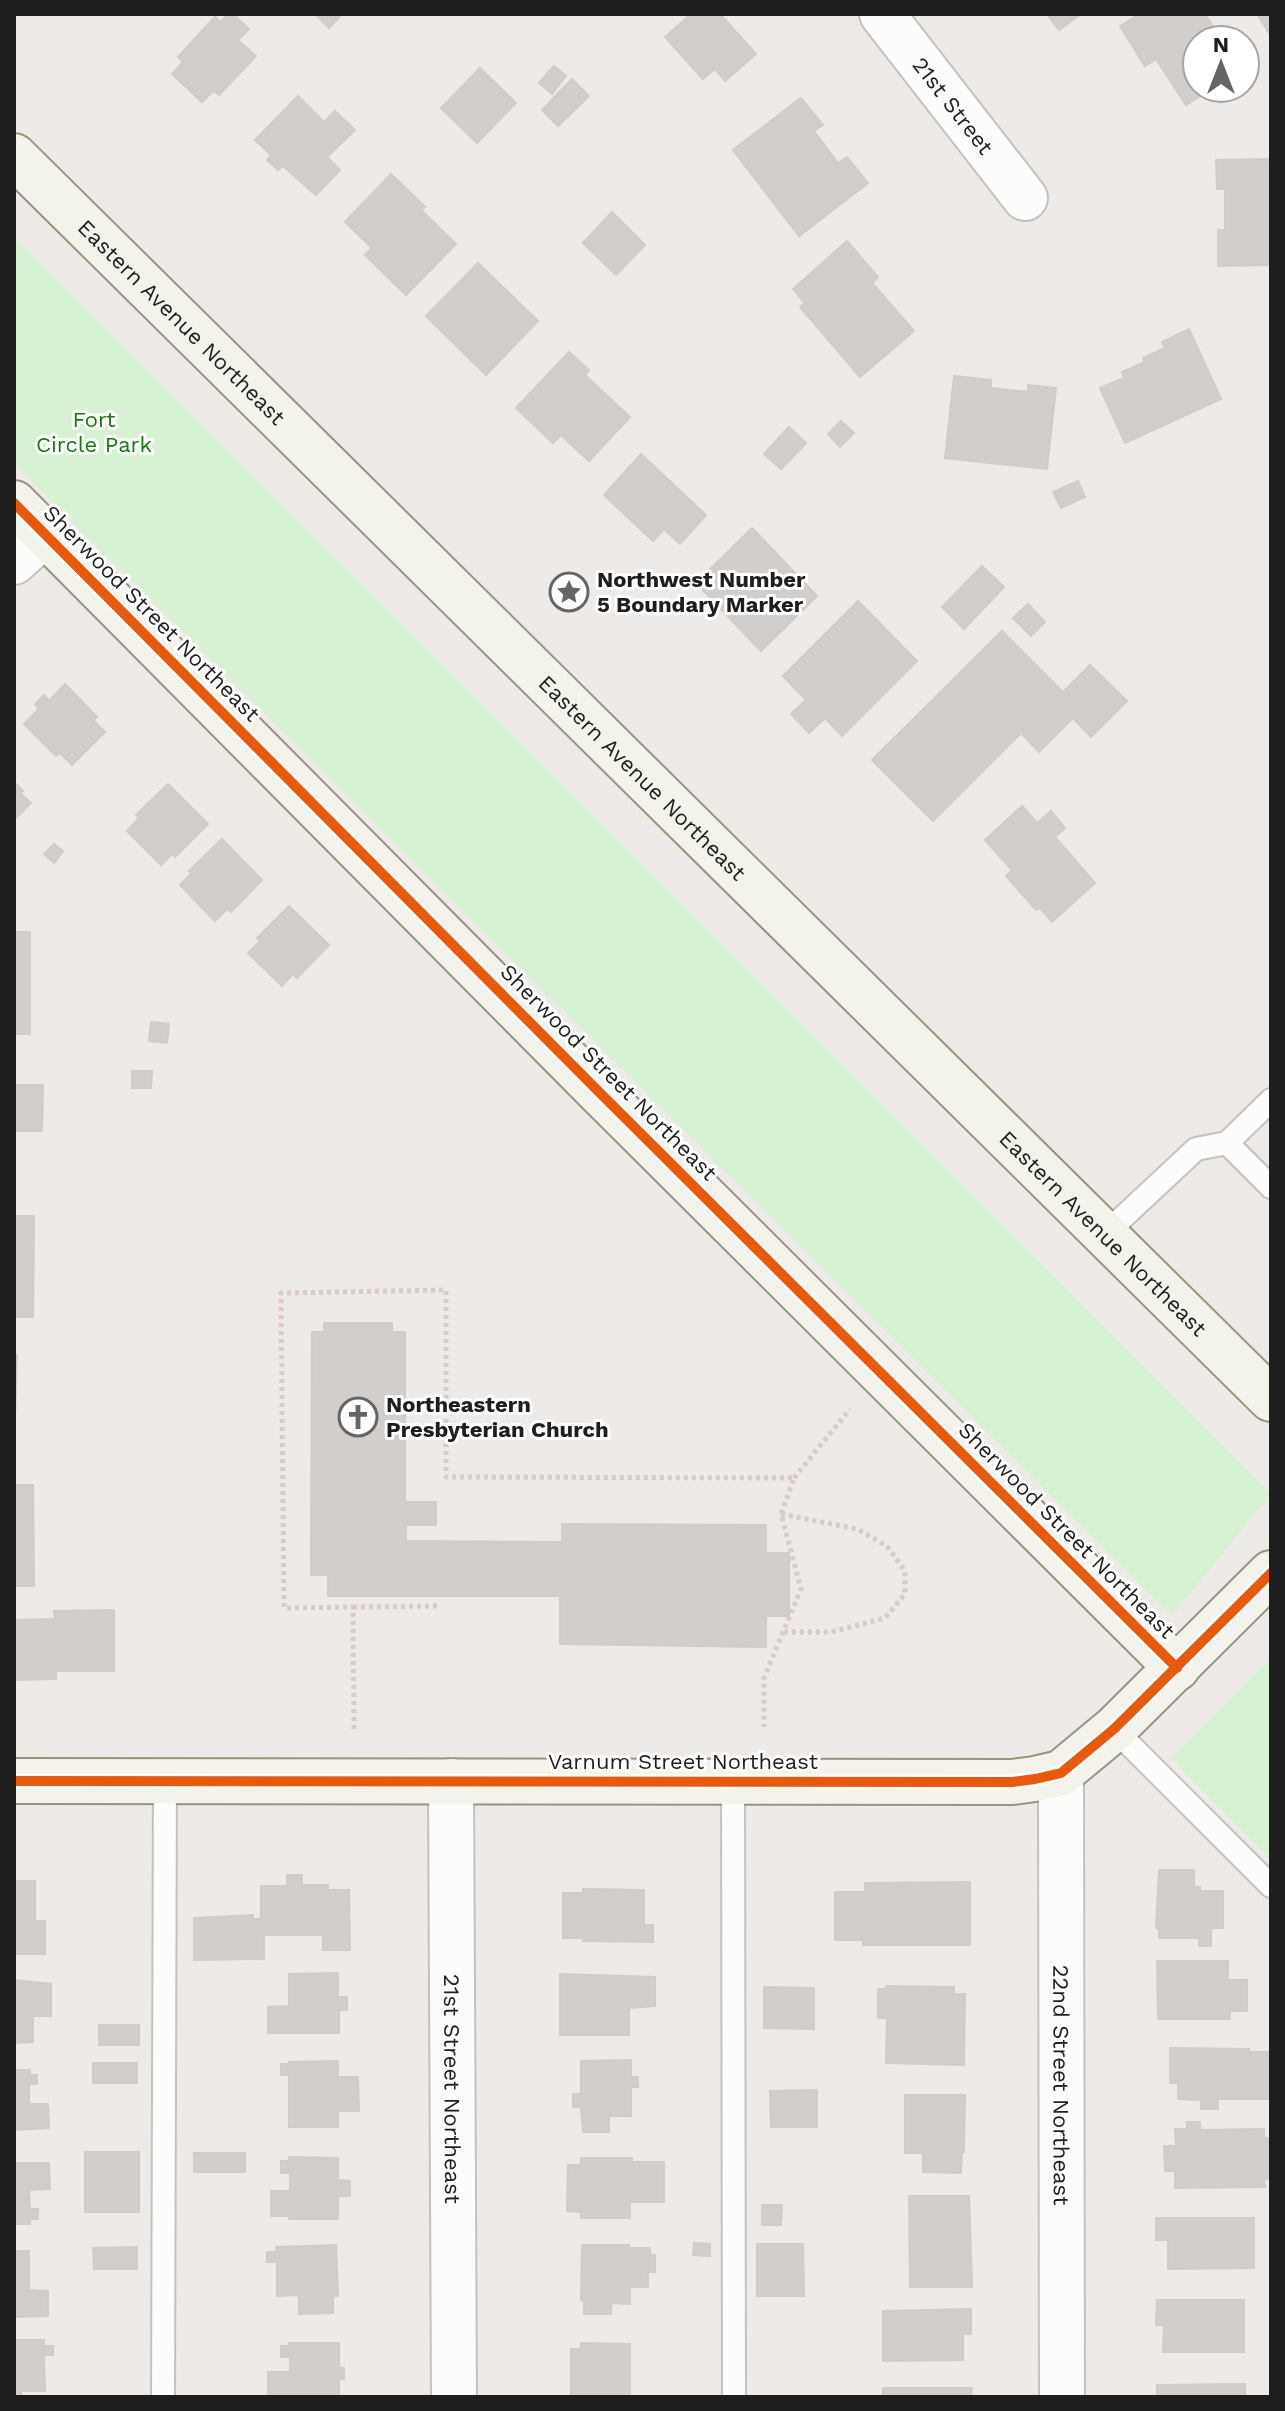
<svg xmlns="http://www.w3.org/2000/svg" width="1285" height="2411" font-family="'Work Sans',sans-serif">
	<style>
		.park { fill: #d7f2d3 }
		.building { fill: #d2cecc; stroke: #d0ccc9; stroke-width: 2 }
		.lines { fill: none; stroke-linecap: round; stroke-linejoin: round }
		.lane-casing { stroke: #c4c2c1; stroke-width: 26 }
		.street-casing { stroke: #c4c2c1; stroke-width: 48 }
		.secondary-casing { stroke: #979580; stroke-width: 48 }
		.path { stroke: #dacbca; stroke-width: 5; stroke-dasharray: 4 4; stroke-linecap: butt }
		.lane { stroke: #fcfcfb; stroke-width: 22 }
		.street { stroke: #fcfcfb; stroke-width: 44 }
		.secondary { stroke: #f3f2eb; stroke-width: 44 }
		.cycleway-casing { stroke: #fff; stroke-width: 15 }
		.cycleway { stroke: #e8590c; stroke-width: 10 }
		.labels { text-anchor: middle; stroke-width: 6; stroke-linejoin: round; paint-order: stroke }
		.street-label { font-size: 22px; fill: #1e1e1e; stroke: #fff }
		.park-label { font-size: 22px; fill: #127a0f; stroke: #fff }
		.poi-label { font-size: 22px; font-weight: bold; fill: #1e1e1e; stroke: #fff; text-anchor: start }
	</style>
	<rect width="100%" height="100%" fill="#edeae7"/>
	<!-- park -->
	<g class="park">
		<path d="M14 236 1271 1494 1172 1616 14 464Z"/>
		<path d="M1271 1658V1859L1171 1758Z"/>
	</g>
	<!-- building -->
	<g class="building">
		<path d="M228 14H233L249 29 238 40 256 56 219 95 213 91 202 102 172 74 183 62 178 57 215 17 221 22Z"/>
		<path d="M315 14H342L329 28Z"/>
		<path d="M691 14H720L756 54 725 81 715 69 703 79 665 37Z"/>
		<path d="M1047 14H1081L1059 30Z"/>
		<path d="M1140 14H1205L1222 40H1197V88H1213L1186 105 1156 59 1145 66 1120 26Z"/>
		<path d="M1257 14H1271V36Z"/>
		<path d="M554 66 566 76 552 94 539 83Z"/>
		<path d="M480 68 516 103 477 143 441 108Z"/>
		<path d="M572 79 589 96 558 126 542 110Z"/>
		<path d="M298 96 324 122 335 111 355 130 327 157 340 170 316 195 283 166 278 170 267 160 271 155 255 140Z"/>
		<path d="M801 98 823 125 814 131 838 163 847 157 868 183 799 236 733 150Z"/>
		<path d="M1271 159V265L1218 266V230H1225V189H1217L1216 160Z"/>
		<path d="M391 174 425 207 421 210 456 244 406 295 365 255 372 248 345 222Z"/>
		<path d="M612 212 645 245 616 275 583 243Z"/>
		<path d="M847 241 878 277 872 283 914 331 860 377 800 307 805 303 793 289Z"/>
		<path d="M478 263 538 321 486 375 426 316Z"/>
		<path d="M1189 329 1221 399 1125 443 1100 388 1124 378 1122 372 1145 362 1143 358 1165 348 1162 342Z"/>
		<path d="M569 352 589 370 585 375 630 417 589 461 561 435 553 443 516 408Z"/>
		<path d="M954 376 991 380V388L1028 392V385L1056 388 1047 469 945 458Z"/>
		<path d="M841 421 854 433 840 447 828 434Z"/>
		<path d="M789 427 806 443 781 469 764 454Z"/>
		<path d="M641 454 706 515 680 544 664 529 653 541 604 495Z"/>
		<path d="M1078 481 1085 497 1061 508 1053 492Z"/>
		<path d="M752 528 817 596 761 651 696 583Z"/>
		<path d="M982 566 1004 587 964 629 942 607Z"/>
		<path d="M858 601 917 661 842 736 825 718 809 733 791 714 806 700 783 676Z"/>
		<path d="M1028 604 1045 622 1031 636 1013 618Z"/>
		<path d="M1002 631 1063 692 1090 665 1127 701 1091 737 1073 718 1039 752 1021 733 933 821 872 760Z"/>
		<path d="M65 684 97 717 93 720 105 732 72 765 60 753 56 756 24 724 39 709 35 704 44 695 49 701Z"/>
		<path d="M14 782 23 791 20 793 31 803 14 820Z"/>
		<path d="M168 784 208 824 175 857 172 854 161 865 127 831 139 818 136 815Z"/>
		<path d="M1022 806 1037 823 1051 811 1065 828 1055 837 1095 883 1052 922 1040 908 1036 910 1006 876 1012 870 985 840Z"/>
		<path d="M222 839 262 880 231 912 227 909 215 921 180 885 192 873 189 871Z"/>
		<path d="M54 844 63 851 54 863 44 854Z"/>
		<path d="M289 906 329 945 297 978 293 974 282 986 248 953 260 941 257 938Z"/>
		<path d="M14 907V932H30V1034H14Z"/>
		<path d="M151 1022 169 1024 167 1043 149 1041Z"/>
		<path d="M132 1071H152L151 1088H132Z"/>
		<path d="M14 1085H43L42 1131H15L14 1183Z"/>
		<path d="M14 1216H34L33 1317H14Z"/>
		<path d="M324 1323H392V1332H405V1502H436V1525H406V1541L562 1542V1524L766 1525V1553H789V1616H766V1647L560 1644V1596H328V1575H311L312 1332H324Z"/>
		<path d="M14 1355H17L14 1450Z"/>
		<path d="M14 1485H33L34 1586H14Z"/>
		<path d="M114 1610V1671H56V1679L14 1680V1620L55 1619 54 1611Z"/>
		<path d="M1159 1870H1194V1887H1200V1891H1223V1928H1211V1946H1199V1938H1159V1928H1156Z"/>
		<path d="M287 1875H302V1885H328V1890H349L350 1950H323V1935H264V1959L194 1960V1918L253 1915V1919H261V1886H287Z"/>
		<path d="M14 1881H35V1921H45V1954H14Z"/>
		<path d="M970 1882V1945H863V1940H835V1892H865V1883Z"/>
		<path d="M583 1889 644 1890V1925H653V1942L583 1941V1938H563V1893H583Z"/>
		<path d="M1157 1961H1228V1980H1247V2011H1230V2019H1158Z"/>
		<path d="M338 1973V1997H347V2010H339V2033H268V2007L289 2006V1974Z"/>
		<path d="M560 1974 655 1977V2006L629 2008V2035H560Z"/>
		<path d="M14 1980 51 1984V2016H33V2042L14 2043Z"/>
		<path d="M886 1986 954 1987V1994H965L964 2065 886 2063 887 2018H878V1989H886Z"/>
		<path d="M764 1987 814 1988V2029L764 2028Z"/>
		<rect x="99" y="2025" width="40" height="20"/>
		<path d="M1170 2048 1249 2049V2052H1271V2099H1218V2109H1201V2100L1178 2099V2083H1170Z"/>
		<path d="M631 2060V2077H638V2087H631V2116H609V2132H583L581 2107H573V2094H581V2061Z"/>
		<path d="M338 2061V2077H358L359 2111H338V2127H289V2075H281V2064H289V2062Z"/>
		<rect x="93" y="2063" width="44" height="20"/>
		<path d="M14 2070H30V2075H37V2084H29V2104H48L49 2128 14 2130Z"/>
		<path d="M817 2090V2127H771L770 2091Z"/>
		<path d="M905 2095H965L964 2152H962L961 2173 923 2172V2153H905Z"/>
		<path d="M1187 2122H1200V2130L1264 2129V2138H1271V2179H1264L1265 2187 1175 2188V2171H1165L1164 2146H1176L1175 2129H1187Z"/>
		<rect x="85" y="2152" width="54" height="60"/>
		<rect x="194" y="2153" width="51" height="19"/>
		<path d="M289 2157 338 2158V2180L350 2181V2196H338V2219H289V2216H271V2191H290V2173H281V2161H289Z"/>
		<path d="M581 2158H632V2162H664V2202H630V2218H581V2212L567 2211 568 2165H581Z"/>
		<path d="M14 2163H49L50 2189 29 2190 30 2209H38V2219H30V2224H14Z"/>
		<path d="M909 2196H969L972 2287H910Z"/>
		<path d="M762 2205H782L781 2225H762Z"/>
		<path d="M1156 2218H1254V2268L1168 2269V2240H1156Z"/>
		<path d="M694 2243 710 2244V2256L693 2255Z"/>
		<path d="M757 2244H803L804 2296H757Z"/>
		<path d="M336 2245 338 2296H333V2313L299 2314V2295L277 2296V2262H267V2252H276V2247Z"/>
		<path d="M582 2245H629V2248H650V2255H655V2272H648V2287H630V2304L611 2303V2314H584V2300H581Z"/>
		<path d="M137 2247V2269H94L93 2248Z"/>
		<path d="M14 2251H29V2290L48 2291V2316L14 2317Z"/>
		<path d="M1157 2300H1244V2352H1163L1164 2325H1156Z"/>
		<path d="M971 2309V2334H963V2360L883 2361V2311Z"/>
		<path d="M14 2340H44V2346H53V2355H44L45 2391H21V2397H14Z"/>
		<path d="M289 2343H339V2368H344V2379H339V2397H268V2372H290V2357H281V2346H289Z"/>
		<path d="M581 2343 630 2344V2397L571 2396V2349H581Z"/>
		<path d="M1245 2384V2397H1157V2385Z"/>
		<path d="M883 2388H972L971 2397H883Z"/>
	</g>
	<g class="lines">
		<!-- lane casing -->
		<g class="lane-casing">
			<g id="lane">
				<path d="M1227 1143 1271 1100"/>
				<path d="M1105 1234 1196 1149 1227 1143 1271 1187"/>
				<path d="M1114 1729 1271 1886"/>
				<path d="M733 1782 734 2397"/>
				<path d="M163 2397 165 1781"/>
			</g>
		</g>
		<!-- street casing -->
		<g class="street-casing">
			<g id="street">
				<path id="s1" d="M882 14 1025 198"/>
				<path d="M14 562 45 534"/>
				<path id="s2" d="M1061 1773 1062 2397"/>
				<path id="s3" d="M451 1781 454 2397"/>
			</g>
		</g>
		<!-- secondary casing -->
		<g class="secondary-casing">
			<g id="secondary">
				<path id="s4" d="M14 156 1271 1399"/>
				<path d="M14 503 598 1091 1177 1668"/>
				<path d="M14 1781 1012 1782 1035 1779 1061 1773 1114 1729 1271 1573"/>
			</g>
		</g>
		<!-- path -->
		<g class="path">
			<path d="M794 1478 850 1409"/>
			<path d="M781 1514 857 1529 887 1546 905 1571V1594L885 1618 831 1632H783"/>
			<path d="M353 1607 437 1606"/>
			<path d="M354 1729 353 1607 284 1608 281 1293 446 1290V1477L794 1478 781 1514 801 1589 764 1678V1727"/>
		</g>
		<!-- lane -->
		<use href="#lane" class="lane"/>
		<!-- street -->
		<use href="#street" class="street"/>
		<!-- secondary -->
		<use href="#secondary" class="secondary"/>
		<!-- cycleway casing -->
		<g class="cycleway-casing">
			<g id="cycleway">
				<path d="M14 503 598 1091 1177 1668"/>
				<path d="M14 1781 1012 1782 1035 1779 1061 1773 1114 1729 1271 1573"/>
			</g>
		</g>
		<!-- cycleway -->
		<use href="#cycleway" class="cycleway"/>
	</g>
	<!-- icons -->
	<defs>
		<g id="sight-ring" transform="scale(2)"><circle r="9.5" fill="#fff" stroke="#666564" stroke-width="1.5"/><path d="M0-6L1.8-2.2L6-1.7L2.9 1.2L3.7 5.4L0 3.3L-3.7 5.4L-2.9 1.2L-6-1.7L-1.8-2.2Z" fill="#666564"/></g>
		<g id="church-ring" transform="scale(2)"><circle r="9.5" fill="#fff" stroke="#666564" stroke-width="1.5"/><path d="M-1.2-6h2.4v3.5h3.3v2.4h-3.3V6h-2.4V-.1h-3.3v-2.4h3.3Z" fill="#666564"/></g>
	</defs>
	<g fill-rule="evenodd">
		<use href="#sight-ring" x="569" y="592"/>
		<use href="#church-ring" x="358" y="1417"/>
	</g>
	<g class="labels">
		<!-- street labels -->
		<g class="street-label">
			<text dy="8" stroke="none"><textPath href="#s1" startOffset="116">21st Street</textPath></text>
			<text dy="8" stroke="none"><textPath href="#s4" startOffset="236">Eastern Avenue Northeast</textPath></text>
			<text transform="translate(152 613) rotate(45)" y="8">Sherwood Street Northeast</text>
			<text dy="8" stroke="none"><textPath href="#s4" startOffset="884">Eastern Avenue Northeast</textPath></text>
			<text transform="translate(609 1072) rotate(45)" y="8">Sherwood Street Northeast</text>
			<text dy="8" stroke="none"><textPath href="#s4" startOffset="1532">Eastern Avenue Northeast</textPath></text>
			<text transform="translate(1067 1530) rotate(45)" y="8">Sherwood Street Northeast</text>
			<text x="683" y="1769">Varnum Street Northeast</text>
			<text dy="8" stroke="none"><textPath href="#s2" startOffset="312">22nd Street Northeast</textPath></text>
			<text dy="8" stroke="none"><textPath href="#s3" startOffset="308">21st Street Northeast</textPath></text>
		</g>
		<!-- park labels -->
		<g class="park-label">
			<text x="94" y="427">Fort<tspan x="94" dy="25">Circle Park</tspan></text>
		</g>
		<!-- poi labels -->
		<g class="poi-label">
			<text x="597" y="587">Northwest Number<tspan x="597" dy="25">5 Boundary Marker</tspan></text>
			<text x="386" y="1412">Northeastern<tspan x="386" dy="25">Presbyterian Church</tspan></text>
		</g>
	</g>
	<!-- border -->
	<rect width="1285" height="2411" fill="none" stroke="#1e1e1e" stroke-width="32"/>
	<!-- north arrow -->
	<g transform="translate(1221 64)"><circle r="38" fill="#ffffff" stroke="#a5a5a5" stroke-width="2"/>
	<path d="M0-6L14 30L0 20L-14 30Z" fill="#666564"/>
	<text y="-12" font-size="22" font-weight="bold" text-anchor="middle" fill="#1e1e1e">N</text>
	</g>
</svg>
